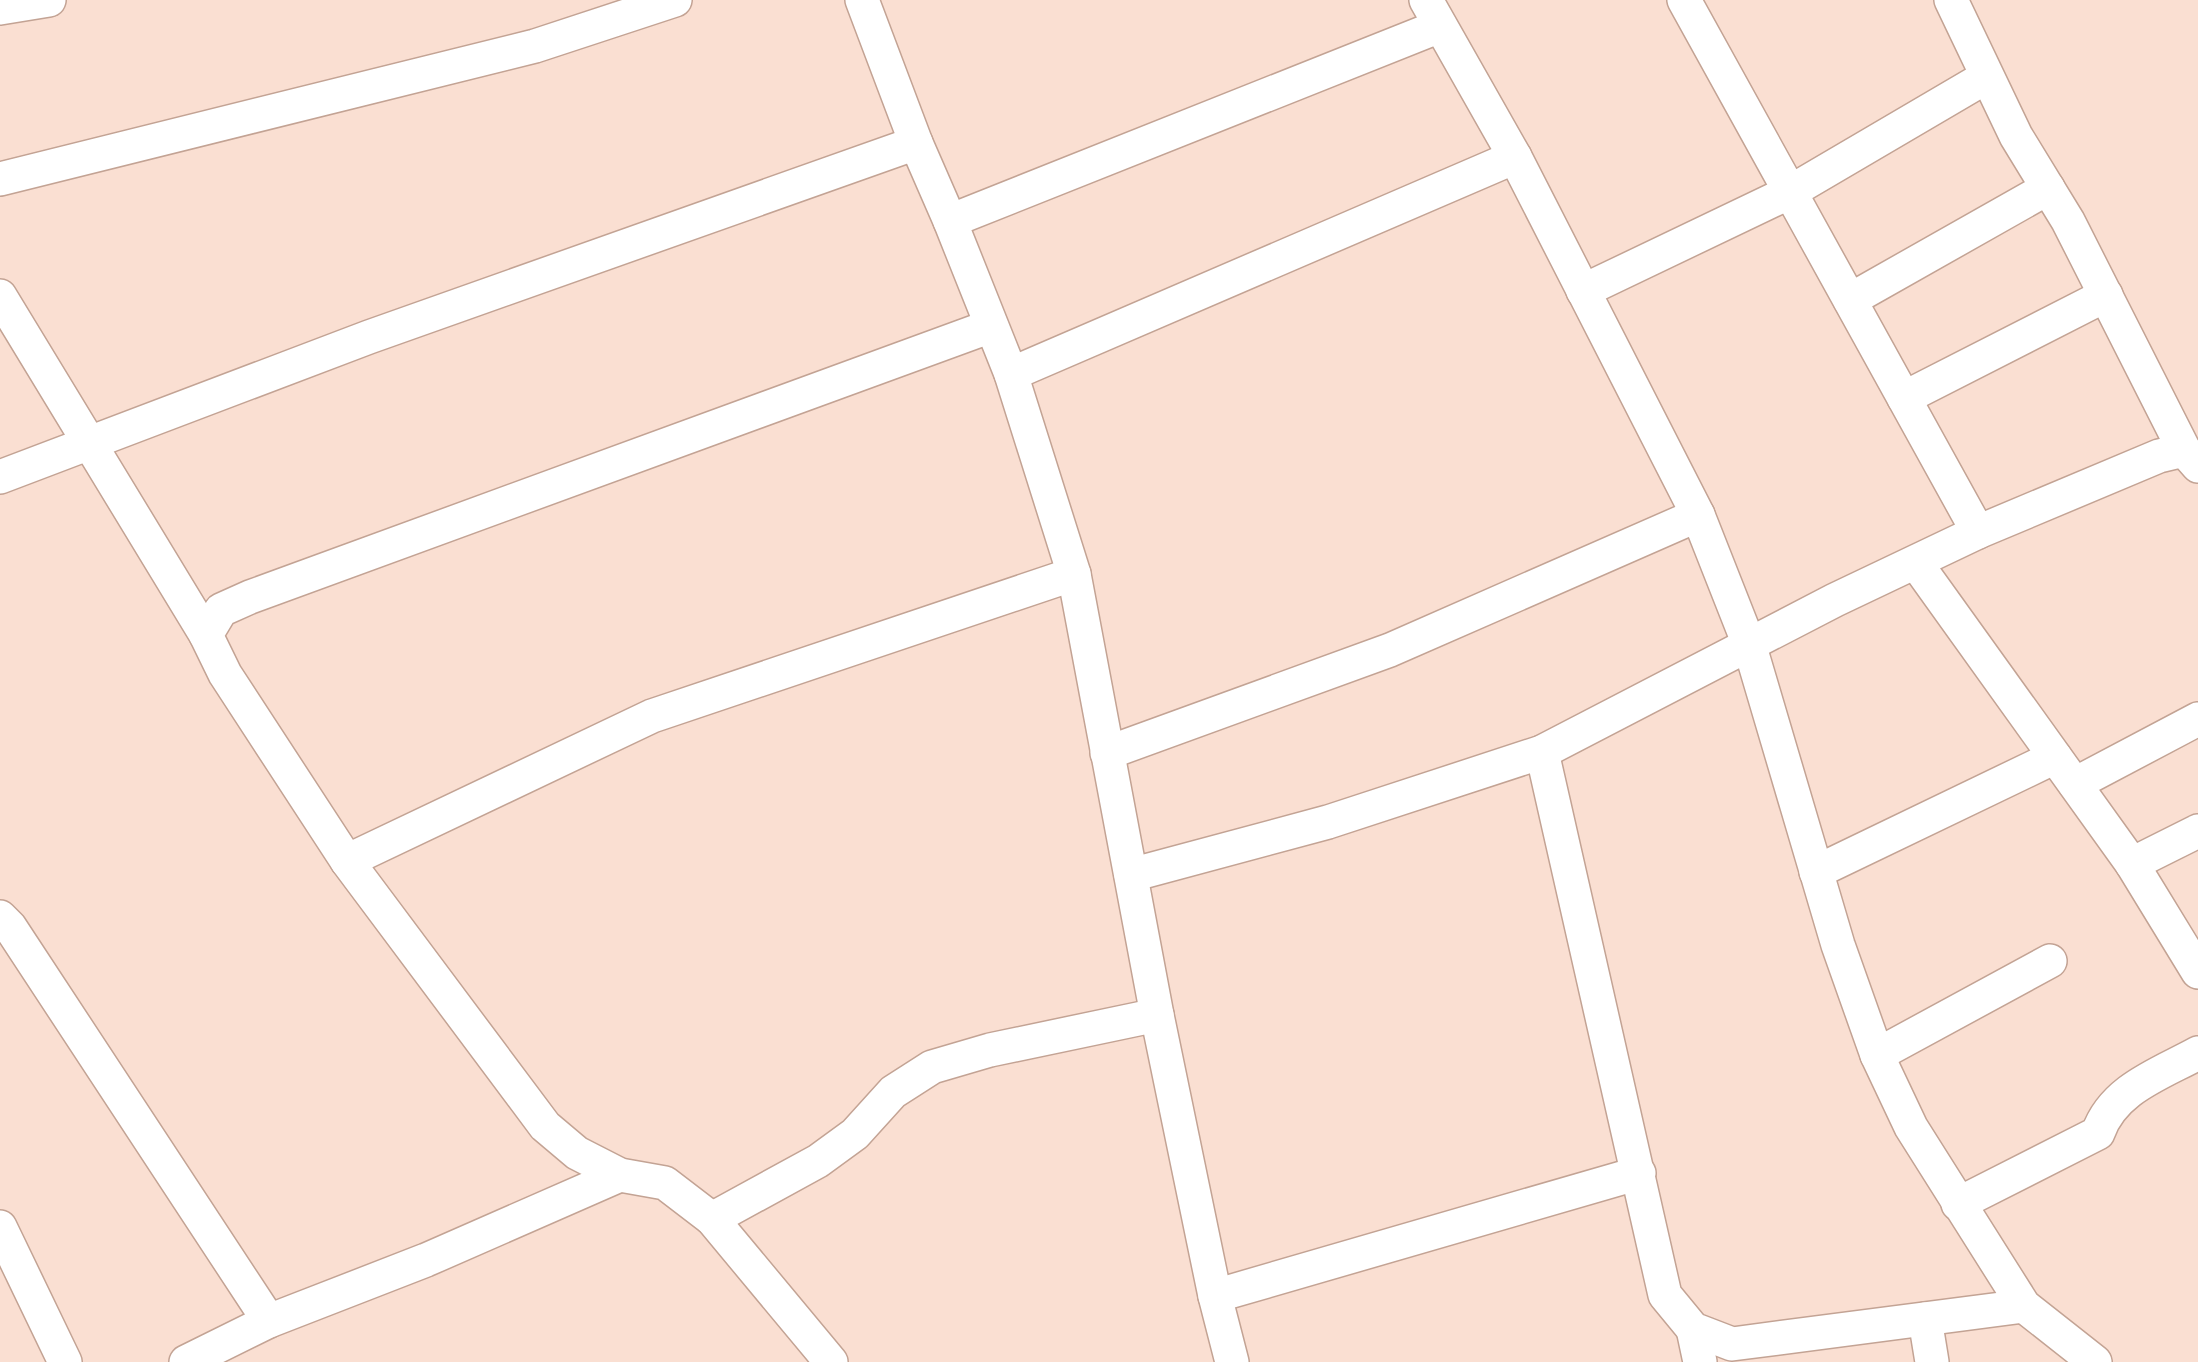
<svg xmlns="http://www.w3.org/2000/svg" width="2198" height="1362" font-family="Quicksand,sans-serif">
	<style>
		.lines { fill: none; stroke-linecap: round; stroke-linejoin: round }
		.street-casing { stroke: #c3a394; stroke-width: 36 }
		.street { stroke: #fff; stroke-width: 33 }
	</style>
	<rect width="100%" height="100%" fill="#fadfd2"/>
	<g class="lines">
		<!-- street casing -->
		<g class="street-casing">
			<g id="street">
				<path d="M862 0 916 143 950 221 1011 374 1074 574 1157 1015 1215 1296 1232 1362"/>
				<path d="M1426 0 1515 157 1698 515 1750 647 1838 945 1877 1055 1911 1127 2024 1306 2095 1362"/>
				<path d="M1684 0 1978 532"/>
				<path d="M1951 0 2016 136 2068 221 2184 450"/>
				<path d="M0 8 49 0"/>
				<path d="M0 179 535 46 675 0"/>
				<path d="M950 221 1440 26"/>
				<path d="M1583 291 1790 192 1986 77"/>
				<path d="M0 296 206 635"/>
				<path d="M1850 300 2048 188"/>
				<path d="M1011 374 1515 157"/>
				<path d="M1904 398 2106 295"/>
				<path d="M0 477 369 337 916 143"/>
				<path d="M1916 563 2132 864 2198 972"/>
				<path d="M1542 752 1665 1295 1693 1329 1732 1344 2024 1306"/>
				<path d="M1107 753 1390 650 1698 515"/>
				<path d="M2075 784 2198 719"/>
				<path d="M347 861 652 716 1074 574"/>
				<path d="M2132 864 2198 831"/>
				<path d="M1816 872 2055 757"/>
				<path d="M1131 875 1328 822 1542 752 1835 600 1978 532 2159 456 2184 450 2198 466"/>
				<path d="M0 917 10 927 269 1321"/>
				<path d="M1877 1055 2050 961"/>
				<path d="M1958 1204 2098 1133C2113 1089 2160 1074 2198 1053"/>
				<path d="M712 1219 818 1161 855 1134 893 1092 932 1067 990 1050 1157 1015"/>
				<path d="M0 1227 65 1362"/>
				<path d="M1215 1296 1639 1173"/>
				<path d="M1925 1319 1932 1362"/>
				<path d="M1693 1329 1700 1362"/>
				<path d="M186 1362 269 1321 426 1260 620 1175"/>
				<path d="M831 1362 712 1219 665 1183 620 1175 577 1153 545 1126 347 861 225 674 206 635 221 610 250 597 991 326"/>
			</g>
		</g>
		<!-- street -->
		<use href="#street" class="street"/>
	</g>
</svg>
